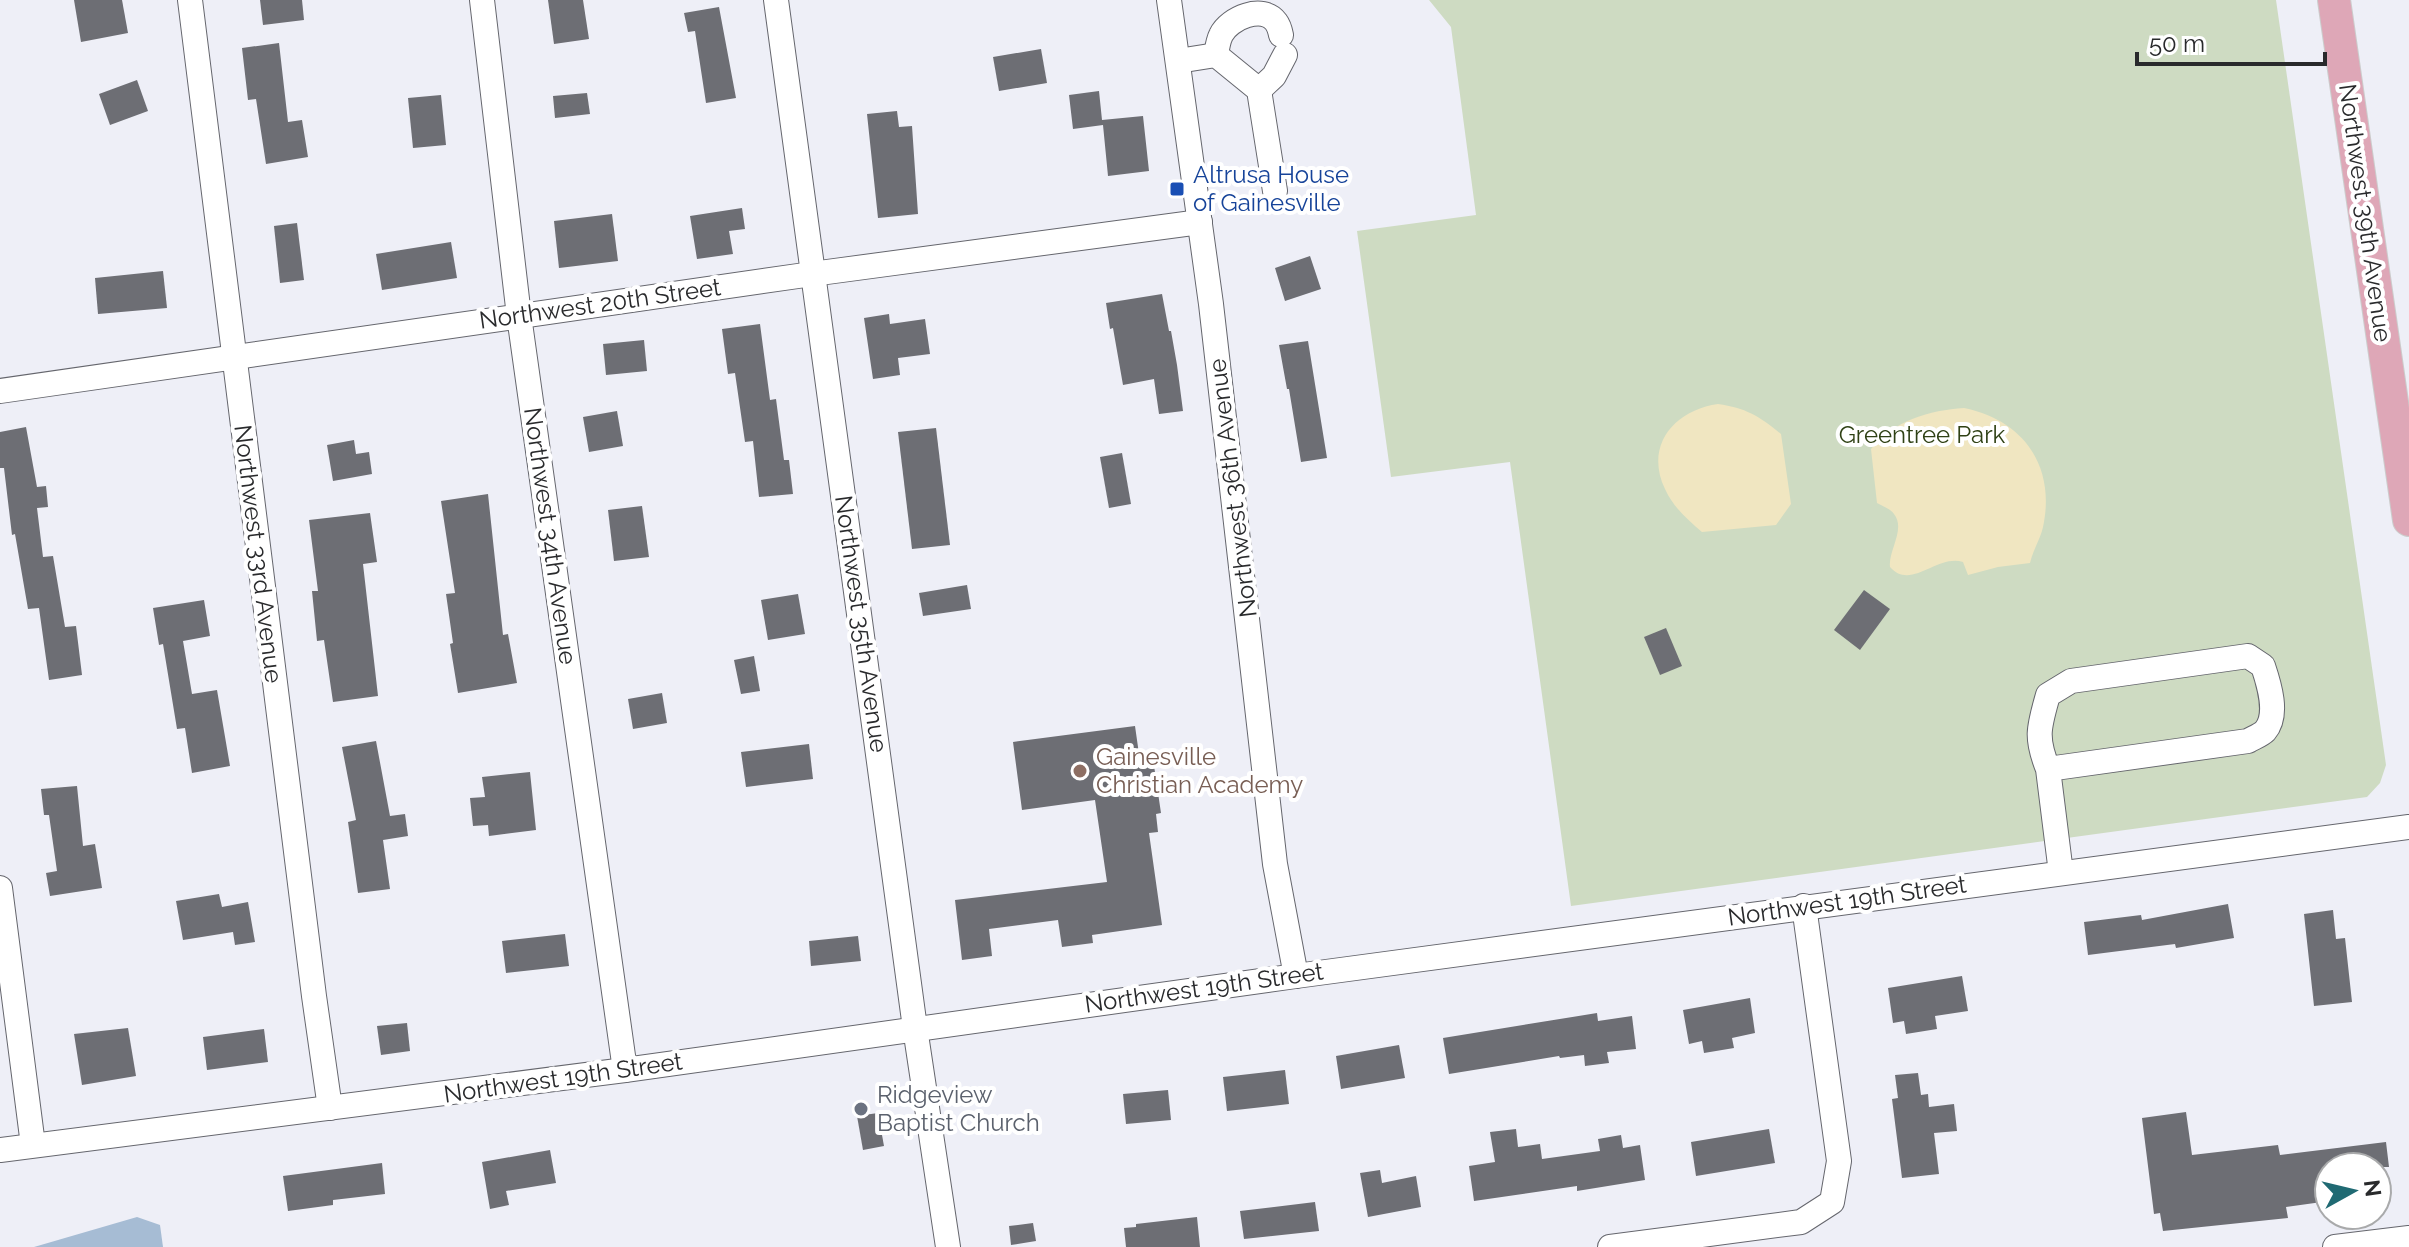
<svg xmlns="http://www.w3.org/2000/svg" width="2409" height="1247" font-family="Raleway,sans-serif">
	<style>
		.green { fill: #cedbc2 }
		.sand { fill: #f0e6c1 }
		.water { fill: #a6bcd4 }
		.building { fill: #6d6e74 }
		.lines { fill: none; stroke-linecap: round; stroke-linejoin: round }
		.minor-casing { stroke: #65666d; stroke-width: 26 }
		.major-casing { stroke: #ccc; stroke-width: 34 }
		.minor { stroke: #fff; stroke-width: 24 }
		.major { stroke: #dea7b7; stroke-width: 32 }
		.transit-dot { fill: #1a4fb4; stroke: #fff; stroke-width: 3 }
		.education-dot { fill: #8d6e63; stroke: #fff; stroke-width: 3 }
		.worship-dot { fill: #6b7280; stroke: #fff; stroke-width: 3 }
		.labels { text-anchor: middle; stroke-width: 8; stroke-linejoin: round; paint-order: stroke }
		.transit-label { font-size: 24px; fill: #164399; stroke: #fff; text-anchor: start }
		.street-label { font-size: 24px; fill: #292a2c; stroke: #fff }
		.park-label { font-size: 24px; fill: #2f4115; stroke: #fff }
		.education-label { font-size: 24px; fill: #785e54; stroke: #fff; text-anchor: start }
		.worship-label { font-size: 24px; fill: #5b616d; stroke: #fff; text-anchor: start }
	</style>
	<rect width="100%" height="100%" fill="#eeeff7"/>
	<!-- green -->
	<path class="green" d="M1429 0H2276L2386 765 2380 783 2367 797 1571 906 1510 462 1391 477 1357 231 1476 215 1451 27Z"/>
	<!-- sand -->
	<g class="sand">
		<path d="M1718 404C1746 408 1759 416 1781 434L1791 504 1776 525 1702 532C1688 520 1673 507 1665 489 1644 445 1675 410 1718 404Z"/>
		<path d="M1964 408C2024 420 2056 467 2043 527 2040 540 2033 550 2030 563L1998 567 1968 575 1963 562C1937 554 1911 591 1890 567 1888 551 1906 529 1894 514 1891 509 1882 506 1877 503L1871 449C1893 421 1930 410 1964 408Z"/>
	</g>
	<!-- water -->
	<path class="water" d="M137 1217 160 1225 163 1247H34Z"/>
	<!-- building -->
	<g class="building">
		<path d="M74 0H122L128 33 81 42Z"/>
		<path d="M260 0H302L304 20 263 25Z"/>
		<path d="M548 0H583L589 39 554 44Z"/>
		<path d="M719 7 736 98 706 103 695 31 688 32 684 13Z"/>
		<path d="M279 43 288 122 302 120 308 157 266 164 256 99 248 100 242 48Z"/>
		<path d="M1041 49 1047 83 999 91 993 57Z"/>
		<path d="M137 80 148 111 110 125 99 94Z"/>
		<path d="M1099 91 1102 120 1143 116 1149 171 1108 176 1103 125 1073 129 1069 95Z"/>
		<path d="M587 93 590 114 555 118 553 96Z"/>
		<path d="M441 95 446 145 413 148 408 98Z"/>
		<path d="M897 111 899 127 912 126 918 214 878 218 867 114Z"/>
		<path d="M742 208 745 229 729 231 733 254 697 259 690 216Z"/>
		<path d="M612 214 618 261 559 268 554 221Z"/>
		<path d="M297 223 304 280 280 283 274 226Z"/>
		<path d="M451 242 457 278 382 290 376 254Z"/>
		<path d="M1310 256 1321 289 1285 301 1275 268Z"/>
		<path d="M163 271 167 308 98 314 95 278Z"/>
		<path d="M1162 294 1169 331H1171L1177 365 1183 411 1159 414 1154 379 1123 385 1113 328 1110 329 1106 303Z"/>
		<path d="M889 314 890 324 925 319 930 354 898 358 900 375 873 379 864 318Z"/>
		<path d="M760 324 770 400 776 399 784 460H789L793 494 759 497 753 441 745 442 735 373 728 374 722 329Z"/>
		<path d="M644 340 647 371 606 375 603 344Z"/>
		<path d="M1308 341 1327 458 1301 462 1289 389H1287L1279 345Z"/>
		<path d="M617 411 623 446 589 452 583 417Z"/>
		<path d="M26 427 37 487 46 486 48 507 37 508 43 557 53 556 65 627 76 626 82 675 49 680 39 608 28 609 15 534 12 535 4 468H0V432Z"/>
		<path d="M936 428 950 545 912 549 898 432Z"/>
		<path d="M354 440 356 454 369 452 372 474 333 481 327 445Z"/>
		<path d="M1122 453 1131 504 1109 508 1100 457Z"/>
		<path d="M488 494 503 635 508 634 517 683 458 693 450 644 453 643 446 594 455 593 441 501Z"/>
		<path d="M642 506 649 557 614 561 608 510Z"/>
		<path d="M370 513 377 562 363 564 378 696 333 702 324 640 317 641 312 591H318L309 520Z"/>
		<path d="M967 585 971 609 923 616 919 593Z"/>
		<path d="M1864 590 1890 609 1860 650 1834 630Z"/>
		<path d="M798 594 805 634 768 640 761 600Z"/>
		<path d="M204 600 210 636 183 641 192 694 217 690 230 766 192 773 185 728 177 729 163 644 159 645 153 608Z"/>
		<path d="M1666 628 1682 666 1660 675 1644 637Z"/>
		<path d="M754 656 760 691 741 694 734 660Z"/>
		<path d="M662 693 667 723 633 729 628 699Z"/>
		<path d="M1135 726 1139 754 1152 752 1161 813 1156 814 1158 832 1149 833 1162 925 1092 935 1093 943 1062 947 1058 920 989 929 992 956 962 960 955 900 1107 882 1095 800 1022 810 1013 742Z"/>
		<path d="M376 741 390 816 405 814 408 836 383 840 390 889 358 893 348 822 356 820 342 747Z"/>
		<path d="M809 744 813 779 746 787 741 752Z"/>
		<path d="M530 772 536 830 489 836 488 825 473 826 470 798 485 797 482 777Z"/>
		<path d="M77 786 83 846 95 844 102 888 50 896 46 873 57 871 49 815H44L41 789Z"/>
		<path d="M219 894 222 907 248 902 255 942 235 945 233 932 183 940 176 901Z"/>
		<path d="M2228 904 2234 938 2176 948 2175 944 2088 955 2084 922 2141 915 2142 920Z"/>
		<path d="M2333 910 2336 939 2345 938 2352 1002 2314 1006 2304 914Z"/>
		<path d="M565 934 569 966 506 973 502 941Z"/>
		<path d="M858 936 861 961 811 966 809 941Z"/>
		<path d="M1962 976 1968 1011 1935 1016 1937 1029 1906 1034 1904 1021 1893 1023 1888 988Z"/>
		<path d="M1750 998 1755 1033 1732 1038 1734 1048 1704 1053 1702 1041 1689 1044 1683 1010Z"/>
		<path d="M1597 1013 1598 1021 1632 1016 1636 1049 1607 1052 1609 1063 1585 1066 1584 1055 1560 1058 1559 1056 1449 1074 1443 1038Z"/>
		<path d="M407 1023 410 1051 381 1055 377 1026Z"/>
		<path d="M128 1028 136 1076 82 1085 74 1034Z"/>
		<path d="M264 1029 268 1062 207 1070 203 1037Z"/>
		<path d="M1399 1045 1405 1078 1341 1089 1336 1056Z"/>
		<path d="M1285 1070 1289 1104 1227 1111 1223 1077Z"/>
		<path d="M1918 1073 1921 1095 1928 1094 1929 1107 1954 1104 1957 1131 1934 1133 1939 1174 1902 1178 1892 1099 1898 1098 1895 1075Z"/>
		<path d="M1168 1090 1171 1120 1126 1124 1123 1094Z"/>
		<path d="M2186 1112 2192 1155 2278 1145 2280 1155 2386 1142 2389 1167H2329V1201L2286 1207 2288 1218 2163 1231 2160 1213 2154 1214 2142 1118Z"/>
		<path d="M878 1113 884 1146 863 1150 857 1116Z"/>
		<path d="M1516 1129 1518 1147 1540 1144 1542 1159 1600 1151 1598 1139 1621 1135 1623 1148 1640 1145 1645 1180 1577 1191V1186L1474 1201 1469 1166 1495 1162 1490 1132Z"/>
		<path d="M1769 1129 1775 1163 1696 1176 1691 1142Z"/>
		<path d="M550 1150 556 1183 506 1191 509 1205 490 1209 482 1162Z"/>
		<path d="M382 1163 385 1194 333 1200V1205L288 1211 283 1176Z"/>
		<path d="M1380 1170 1382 1183 1416 1176 1421 1207 1368 1217 1360 1173Z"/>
		<path d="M1315 1202 1319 1231 1244 1239 1240 1211Z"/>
		<path d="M1197 1217 1200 1247H1126L1124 1228 1136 1227V1224Z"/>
		<path d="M1033 1223 1036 1241 1011 1245 1009 1226Z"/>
	</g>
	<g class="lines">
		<!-- minor casing -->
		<g class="minor-casing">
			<g id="minor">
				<path d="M190 0 314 996 330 1108"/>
				<path d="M482 0 519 316 625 1070"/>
				<path d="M776 0 915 1028 948 1247"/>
				<path d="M1169 0 1211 304 1275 864 1296 976"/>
				<path d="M1216 55C1217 49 1218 41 1221 35 1229 18 1263 4 1276 22 1279 26 1280 30 1281 35"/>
				<path d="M1178 61 1216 55 1259 90 1275 191"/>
				<path d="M1259 90 1274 76 1285 55"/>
				<path d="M0 391 812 274 1200 222"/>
				<path d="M2048 769C2035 737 2039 727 2048 695L2071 681 2248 656 2263 666C2269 684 2279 715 2265 731 2261 735 2253 738 2248 741L2048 769 2061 873"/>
				<path d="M0 888 33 1145"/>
				<path d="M0 1150 625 1070 1296 976 2409 827"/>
				<path d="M1610 1247 1801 1222 1832 1202 1839 1161 1804 906"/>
				<path d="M2335 1247 2409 1238"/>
			</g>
		</g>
		<!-- major casing -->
		<g class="major-casing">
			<path id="major" d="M2334 0 2409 520"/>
		</g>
		<!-- minor -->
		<use href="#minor" class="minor"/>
		<!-- major -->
		<use href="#major" class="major"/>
	</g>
	<!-- markers -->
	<rect class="transit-dot" x="1169" y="181" width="16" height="16" rx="4"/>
	<circle class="education-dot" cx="1080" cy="771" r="8"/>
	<circle class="worship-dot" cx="861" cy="1109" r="8"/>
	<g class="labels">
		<!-- transit labels -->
		<g class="transit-label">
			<text x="1193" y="183">Altrusa House<tspan x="1193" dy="28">of Gainesville</tspan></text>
		</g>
		<!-- street labels -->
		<g class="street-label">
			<text transform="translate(2365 213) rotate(82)" y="8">Northwest 39th Avenue</text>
			<text transform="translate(600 304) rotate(-8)" y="8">Northwest 20th Street</text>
			<text transform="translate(1233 488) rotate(-97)" y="8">Northwest 36th Avenue</text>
			<text transform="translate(550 536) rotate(82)" y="8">Northwest 34th Avenue</text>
			<text transform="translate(258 554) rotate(83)" y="8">Northwest 33rd Avenue</text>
			<text transform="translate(861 624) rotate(82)" y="8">Northwest 35th Avenue</text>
			<text transform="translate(1847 901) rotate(-8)" y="8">Northwest 19th Street</text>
			<text transform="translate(1204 988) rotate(-8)" y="8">Northwest 19th Street</text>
			<text transform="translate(563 1078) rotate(-8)" y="8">Northwest 19th Street</text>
		</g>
		<!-- park labels -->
		<g class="park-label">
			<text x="1922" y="443">Greentree Park</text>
		</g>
		<!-- education labels -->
		<g class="education-label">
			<text x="1096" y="765">Gainesville<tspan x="1096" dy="28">Christian Academy</tspan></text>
		</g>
		<!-- worship labels -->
		<g class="worship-label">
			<text x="877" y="1103">Ridgeview<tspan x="877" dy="28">Baptist Church</tspan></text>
		</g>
	</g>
	<!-- north arrow -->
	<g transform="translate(2353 1191) rotate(82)"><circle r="38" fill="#ffffff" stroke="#a9aaab" stroke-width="2"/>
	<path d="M0-6L14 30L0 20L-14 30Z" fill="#206a73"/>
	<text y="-12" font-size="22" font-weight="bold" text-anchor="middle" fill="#292a2c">N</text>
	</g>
	<!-- scale -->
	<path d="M2137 52v12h188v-12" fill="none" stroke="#292a2c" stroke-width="4"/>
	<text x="2149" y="52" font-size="24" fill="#292a2c" stroke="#ffffff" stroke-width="6" paint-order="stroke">50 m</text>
</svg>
